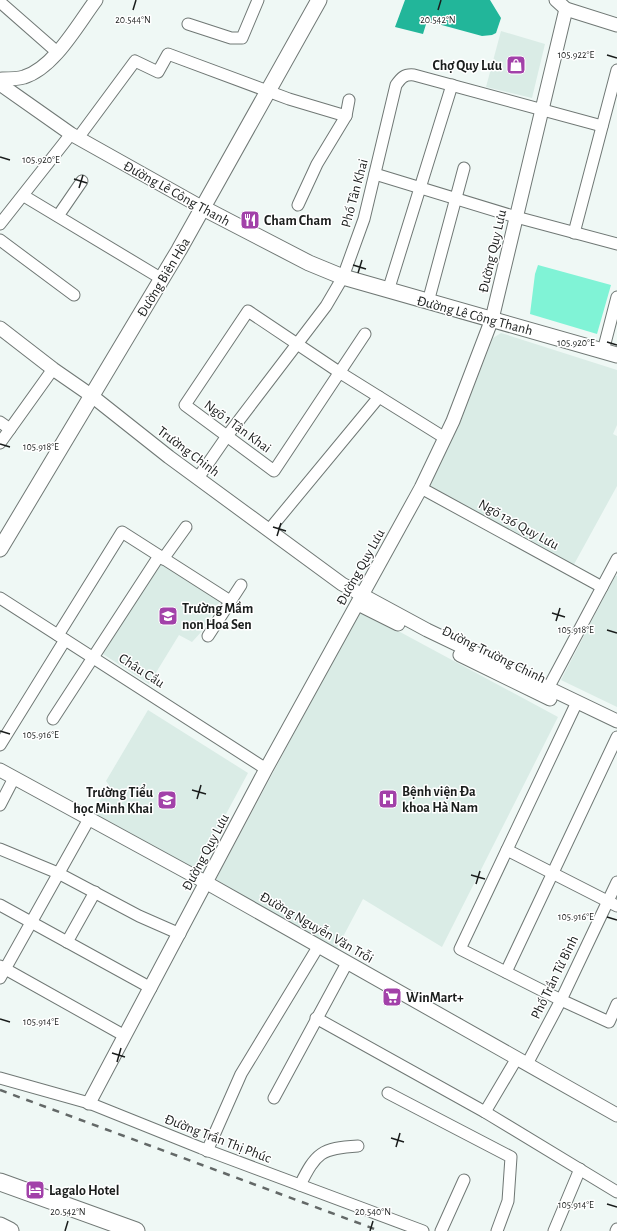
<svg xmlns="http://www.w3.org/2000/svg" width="617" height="1231" font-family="'Alegreya Sans',sans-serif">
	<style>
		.built { fill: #daece6 }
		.green { fill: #80f3d6 }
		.water { fill: #22b69a }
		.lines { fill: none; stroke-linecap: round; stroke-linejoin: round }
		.minor-casing { stroke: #707875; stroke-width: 13 }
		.tertiary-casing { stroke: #707875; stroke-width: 15 }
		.secondary-casing { stroke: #707875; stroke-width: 17 }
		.primary-casing { stroke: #707875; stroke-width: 19 }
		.minor { stroke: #fff; stroke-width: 11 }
		.tertiary { stroke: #fff; stroke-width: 13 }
		.secondary { stroke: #fff; stroke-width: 15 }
		.primary { stroke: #fff; stroke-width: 17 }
		.rail { stroke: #636867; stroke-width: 2.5; stroke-dasharray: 7 7; stroke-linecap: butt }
		.ticks { fill: none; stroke: #1a1d1c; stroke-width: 1.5 }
		.labels { text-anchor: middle; stroke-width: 3; stroke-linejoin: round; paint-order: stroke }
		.poi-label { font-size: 14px; font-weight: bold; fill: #1a1d1c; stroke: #fff; text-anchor: start }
		.street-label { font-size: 14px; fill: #1a1d1c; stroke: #fff }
		.ticks-label { font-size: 10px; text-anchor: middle; fill: #1a1d1c; stroke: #fff; stroke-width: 3; stroke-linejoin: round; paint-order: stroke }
	</style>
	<rect width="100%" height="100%" fill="#eff8f5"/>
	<!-- built -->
	<g class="built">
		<path d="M501 31 545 44 532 98 486 87Z"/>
		<path d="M501 333 617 370V425L613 434 617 436V486L572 568 427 485 458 427 493 338Z"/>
		<path d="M161 563 220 601 202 631 192 642 179 635 149 684 103 654 153 567Z"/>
		<path d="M615 576H617V707L561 680Z"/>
		<path d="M363 612 558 717 442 947 363 899 337 948 215 881 357 616Z"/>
		<path d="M148 710 248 773 196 870 92 814 109 785 106 781Z"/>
	</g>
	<!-- green -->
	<path class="green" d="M538 265 611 285 597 334 530 314 535 274Z"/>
	<!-- water -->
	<path class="water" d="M405 0H490L501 18 496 33 492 35 482 36 427 21 423 34 395 27Z"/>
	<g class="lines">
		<!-- minor casing -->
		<g class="minor-casing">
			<g id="minor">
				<path d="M0 2 57 52"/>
				<path d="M188 24 231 38H242L258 0"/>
				<path d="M78 138 135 61 158 72 168 54 289 99 346 116"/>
				<path d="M375 174 516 217 617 244"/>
				<path d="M24 196 162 279"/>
				<path d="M298 205 317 164 346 116 349 100"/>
				<path d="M58 216 82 181"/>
				<path d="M0 224 71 134"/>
				<path d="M574 233 617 70"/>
				<path d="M0 240 74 295"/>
				<path d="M388 291 452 85"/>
				<path d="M428 302 464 168"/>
				<path d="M365 334 274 471 185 405 248 311 339 372 445 438"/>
				<path d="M603 351 617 297"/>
				<path d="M0 422 10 429"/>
				<path d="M0 443 53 369"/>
				<path d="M198 478 227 436 326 306 343 277 364 219 396 85C401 78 404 74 414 75L602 126"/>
				<path d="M421 488 602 587"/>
				<path d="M269 530 379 397"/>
				<path d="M163 559 186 527"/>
				<path d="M0 598 266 769"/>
				<path d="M58 635 122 532 230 601"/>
				<path d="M208 636 241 585"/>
				<path d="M545 694 617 559"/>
				<path d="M577 702 460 949 561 1000 609 1022 617 1004"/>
				<path d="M53 719 159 556"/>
				<path d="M0 745 65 640"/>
				<path d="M0 805 14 778"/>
				<path d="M0 849 58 873 139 916 180 934"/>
				<path d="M507 850 617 906"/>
				<path d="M0 905 151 988"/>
				<path d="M67 942 95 892"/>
				<path d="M0 966 125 1036"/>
				<path d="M506 972 617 737"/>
				<path d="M0 978 89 819"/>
				<path d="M316 1018 485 1112 617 1192"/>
				<path d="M527 1064 561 1000 617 882"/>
				<path d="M0 1078 89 1103 201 1148 423 1231"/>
				<path d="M388 1093 511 1157 508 1201 497 1231"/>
				<path d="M274 1098 347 963"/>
				<path d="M485 1112 517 1058"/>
				<path d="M207 1151 241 1074 318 947"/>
				<path d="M300 1185C316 1153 321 1148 358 1146"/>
				<path d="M441 1231 464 1180"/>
				<path d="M554 1231 580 1169"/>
				<path d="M616 1231 617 1229"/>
			</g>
		</g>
		<!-- tertiary casing -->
		<g class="tertiary-casing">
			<g id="tertiary">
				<path d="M556 0 566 9 617 25"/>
				<path d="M2 79C9 79 18 79 24 77 54 68 78 24 96 0"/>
				<path d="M0 84 71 134 203 208"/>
				<path d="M0 328 53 369 92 396 169 457 342 584 427 630 617 721"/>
				<path d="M358 604 398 624"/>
				<path d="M460 655 550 699"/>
				<path d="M0 770 207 883 617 1115"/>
				<path d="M89 1103 266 769 421 488 453 421 492 319 566 9"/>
			</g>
		</g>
		<!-- secondary casing -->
		<g class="secondary-casing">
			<g id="secondary">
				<path d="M203 208 309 263 343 277 617 355"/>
				<path d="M0 549 179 250 319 0"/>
			</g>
		</g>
		<!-- primary casing -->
		<g class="primary-casing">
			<g id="primary">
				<path d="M0 1182 136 1231"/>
				<path d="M0 1226 10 1231"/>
			</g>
		</g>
		<!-- minor -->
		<use href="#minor" class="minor"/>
		<!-- tertiary -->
		<use href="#tertiary" class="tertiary"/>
		<!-- secondary -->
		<use href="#secondary" class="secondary"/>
		<!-- primary -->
		<use href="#primary" class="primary"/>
		<!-- rail -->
		<path class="rail" d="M0 1090 380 1231"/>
	</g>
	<!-- ticks -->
	<path class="ticks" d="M133 10 136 0M438 10 441 0M607 55 617 58M0 157 10 160M74 179 87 183M79 188 83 175M353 265 366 269M358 273 362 260M607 342 617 345M0 444 10 447M273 527 286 531M277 536 281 523M552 613 565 617M556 621 560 608M607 630 617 633M0 731 10 734M192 790 206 794M197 799 201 785M471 875 485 879M476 884 480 871M607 917 617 920M0 1019 10 1022M112 1053 125 1057M117 1062 121 1048M391 1138 404 1142M396 1147 400 1133M607 1204 617 1207M65 1231 68 1221M370 1231 373 1221"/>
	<!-- icons -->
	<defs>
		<g id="shop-square" transform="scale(1)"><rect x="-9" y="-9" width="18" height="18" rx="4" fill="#a241a9" stroke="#fff"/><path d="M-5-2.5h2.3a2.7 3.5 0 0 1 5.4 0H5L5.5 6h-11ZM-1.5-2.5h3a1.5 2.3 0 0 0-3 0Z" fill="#fff"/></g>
		<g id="restaurant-square" transform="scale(1)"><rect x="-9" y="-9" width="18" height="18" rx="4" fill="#a241a9" stroke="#fff"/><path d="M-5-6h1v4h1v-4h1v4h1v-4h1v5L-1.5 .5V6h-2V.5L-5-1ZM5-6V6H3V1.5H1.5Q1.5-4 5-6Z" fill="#fff"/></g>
		<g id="school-square" transform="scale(1)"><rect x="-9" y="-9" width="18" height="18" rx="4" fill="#a241a9" stroke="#fff"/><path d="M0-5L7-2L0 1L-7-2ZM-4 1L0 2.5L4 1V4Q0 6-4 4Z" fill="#fff"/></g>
		<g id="hospital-square" transform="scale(1)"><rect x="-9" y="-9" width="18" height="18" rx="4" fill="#a241a9" stroke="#fff"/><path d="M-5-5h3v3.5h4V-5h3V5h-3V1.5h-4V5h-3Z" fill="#fff"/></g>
		<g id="supermarket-square" transform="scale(1)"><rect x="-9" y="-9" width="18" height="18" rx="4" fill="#a241a9" stroke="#fff"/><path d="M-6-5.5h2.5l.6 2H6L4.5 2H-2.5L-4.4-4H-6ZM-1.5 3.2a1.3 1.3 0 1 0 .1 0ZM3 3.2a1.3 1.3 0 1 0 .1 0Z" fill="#fff"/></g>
		<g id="hotel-square" transform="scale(1)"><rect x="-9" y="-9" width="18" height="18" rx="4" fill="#a241a9" stroke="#fff"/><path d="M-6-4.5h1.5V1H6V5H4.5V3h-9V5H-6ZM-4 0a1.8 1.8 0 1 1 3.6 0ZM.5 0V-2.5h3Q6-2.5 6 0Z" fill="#fff"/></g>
	</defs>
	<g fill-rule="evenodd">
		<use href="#shop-square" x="516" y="65"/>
		<use href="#restaurant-square" x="250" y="220"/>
		<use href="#school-square" x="168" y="616"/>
		<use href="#hospital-square" x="388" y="799"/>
		<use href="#school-square" x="167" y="800"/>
		<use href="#supermarket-square" x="392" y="997"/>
		<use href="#hotel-square" x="35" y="1190"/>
	</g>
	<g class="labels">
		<!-- poi labels -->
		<g class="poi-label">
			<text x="502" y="70" text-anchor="end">Chợ Quy Lưu</text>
			<text x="264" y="225">Cham Cham</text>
			<text x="182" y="613">Trường Mầm<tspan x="182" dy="16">non Hoa Sen</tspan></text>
			<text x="402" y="796">Bệnh viện Đa<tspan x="402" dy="16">khoa Hà Nam</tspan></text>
			<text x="153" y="797" text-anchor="end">Trường Tiểu<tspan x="153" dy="16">học Minh Khai</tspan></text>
			<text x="406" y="1002">WinMart+</text>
			<text x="49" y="1195">Lagalo Hotel</text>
		</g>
		<!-- street labels -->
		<g class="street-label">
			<text transform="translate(177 193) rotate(29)" y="5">Đường Lê Công Thanh</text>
			<text transform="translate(354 193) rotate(-75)" y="5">Phố Tân Khai</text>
			<text transform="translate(492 251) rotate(-77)" y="5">Đường Quy Lưu</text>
			<text transform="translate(163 277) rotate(-59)" y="5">Đường Biên Hòa</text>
			<text transform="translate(475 315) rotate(15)" y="5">Đường Lê Công Thanh</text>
			<text transform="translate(238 426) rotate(36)" y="5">Ngõ 1 Tân Khai</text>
			<text transform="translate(189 451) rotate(37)" y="5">Trường Chinh</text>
			<text transform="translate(519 524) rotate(29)" y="5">Ngõ 136 Quy Lưu</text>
			<text transform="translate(360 567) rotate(-61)" y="5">Đường Quy Lưu</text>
			<text transform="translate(494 654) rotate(26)" y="5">Đường Trường Chinh</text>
			<text transform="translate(142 670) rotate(33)" y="5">Châu Cầu</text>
			<text transform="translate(205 852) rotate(-62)" y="5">Đường Quy Lưu</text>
			<text transform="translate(317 927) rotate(30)" y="5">Đường Nguyễn Văn Trỗi</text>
			<text transform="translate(554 977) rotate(-64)" y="5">Phố Trần Tử Bình</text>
			<text transform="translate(218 1138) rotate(21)" y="5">Đường Trần Thị Phúc</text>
		</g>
	</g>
	<g class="ticks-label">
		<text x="133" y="23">20.544°N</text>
		<text x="438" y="23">20.542°N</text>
		<text x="576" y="58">105.922°E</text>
		<text x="41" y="163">105.920°E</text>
		<text x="576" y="346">105.920°E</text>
		<text x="41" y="450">105.918°E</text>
		<text x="576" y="633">105.918°E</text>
		<text x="41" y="738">105.916°E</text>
		<text x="576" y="920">105.916°E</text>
		<text x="41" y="1025">105.914°E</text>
		<text x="576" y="1208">105.914°E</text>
		<text x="68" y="1215">20.542°N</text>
		<text x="373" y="1215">20.540°N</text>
	</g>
</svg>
